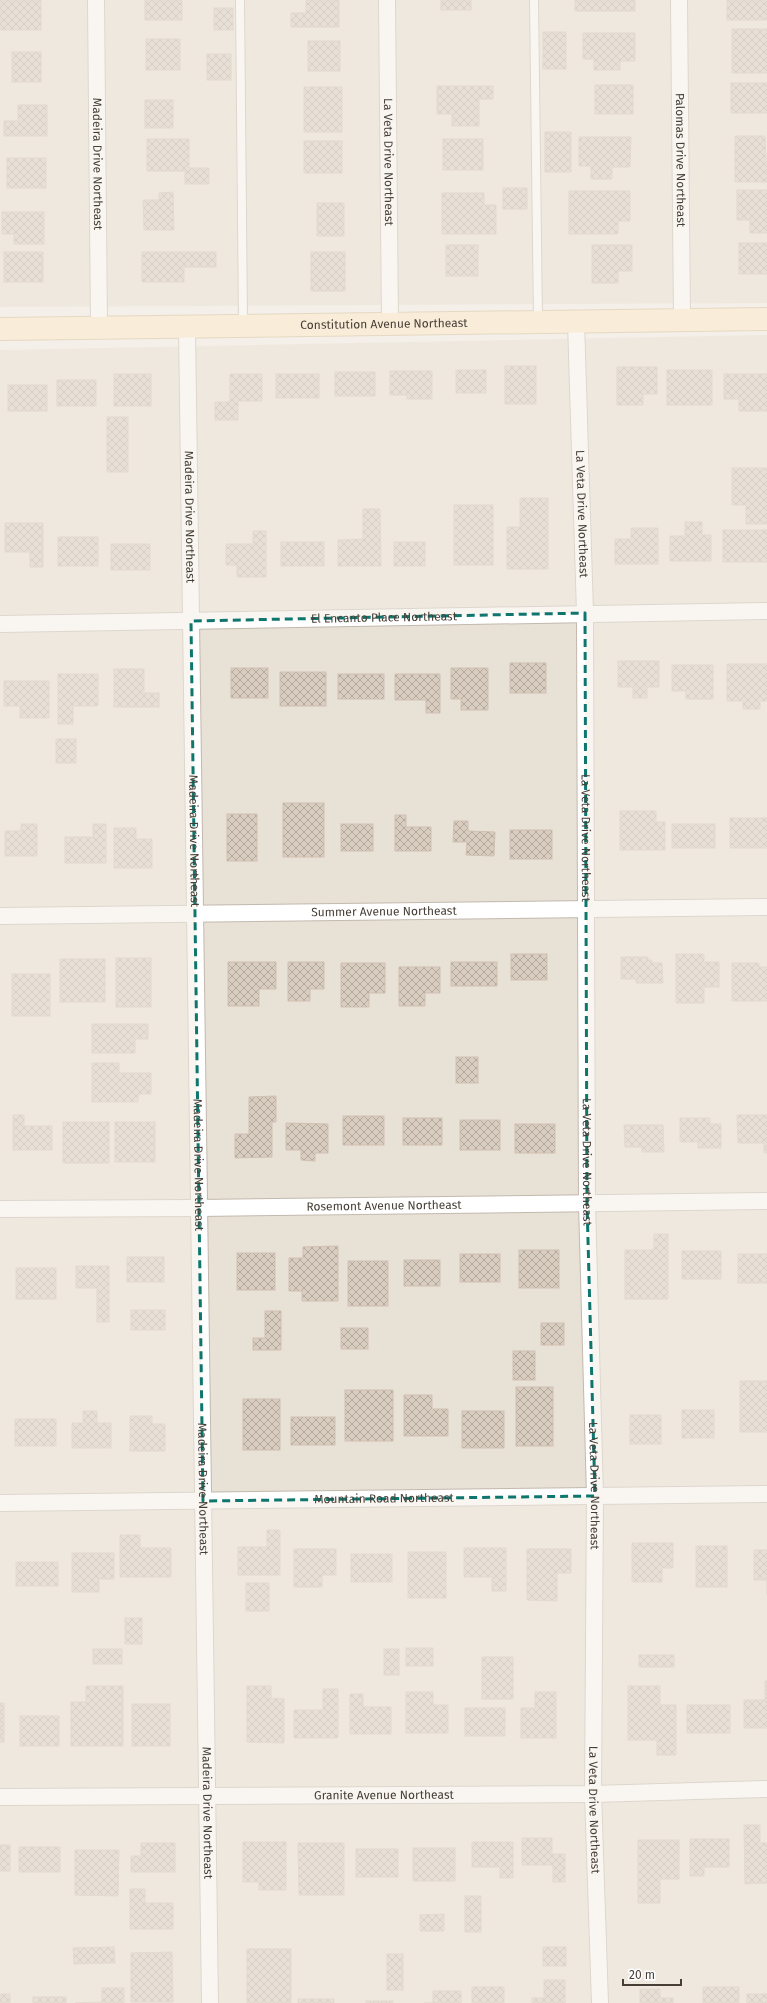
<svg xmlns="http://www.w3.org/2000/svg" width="767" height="2003" font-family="'Fira Sans',sans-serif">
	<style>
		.residential { fill: #e8e1d6 }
		.building { fill: url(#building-cross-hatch); stroke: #d0c1b1 }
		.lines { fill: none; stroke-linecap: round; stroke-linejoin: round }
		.lane-casing { stroke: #c3b9ae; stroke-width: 10 }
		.street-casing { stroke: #c3b9ae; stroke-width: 18 }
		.secondary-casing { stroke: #d4be98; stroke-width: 24 }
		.lane { stroke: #fff; stroke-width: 8 }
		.street { stroke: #fff; stroke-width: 16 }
		.secondary { stroke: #feecc8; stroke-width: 22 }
		.marked { fill: none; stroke: #0f766e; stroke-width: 3; stroke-dasharray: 8 5; stroke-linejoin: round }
		.labels { text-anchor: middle; stroke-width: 3; stroke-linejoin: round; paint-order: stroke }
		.street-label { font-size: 12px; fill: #473f37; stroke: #fff }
	</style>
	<defs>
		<pattern id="building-cross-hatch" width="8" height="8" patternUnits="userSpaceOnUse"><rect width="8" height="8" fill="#d9cdc0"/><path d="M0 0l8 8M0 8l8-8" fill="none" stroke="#b2a89d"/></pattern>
	</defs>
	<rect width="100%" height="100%" fill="#f4efe8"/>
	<!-- residential -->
	<g class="residential">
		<path d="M0 0H767V303L0 307Z"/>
		<path d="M767 335V2003H0V350Z"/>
	</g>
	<!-- building -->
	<g class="building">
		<rect x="0" y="0" width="41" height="30"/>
		<rect x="145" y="0" width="37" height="20"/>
		<path d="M306 0H339V27H291V13H306Z"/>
		<rect x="441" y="0" width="30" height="10"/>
		<rect x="575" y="0" width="60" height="11"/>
		<rect x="727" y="0" width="40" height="20"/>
		<rect x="214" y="8" width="19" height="22"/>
		<rect x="732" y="29" width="35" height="44"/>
		<rect x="543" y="32" width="23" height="37"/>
		<path d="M583 33H635V61H620V70H594V59H583Z"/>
		<rect x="146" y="39" width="34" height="31"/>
		<rect x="308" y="41" width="32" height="30"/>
		<rect x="12" y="52" width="29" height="30"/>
		<rect x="207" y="54" width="24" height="26"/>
		<rect x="731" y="83" width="36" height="30"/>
		<rect x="595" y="85" width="38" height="29"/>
		<path d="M437 86H493V99H479V126H452V114H437Z"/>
		<rect x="304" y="87" width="38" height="45"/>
		<rect x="145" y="100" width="28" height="28"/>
		<path d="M18 105H47V136H4V121H18Z"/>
		<rect x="545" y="132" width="26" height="40"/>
		<path d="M735 136H765L767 182H735Z"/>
		<path d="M579 137H631L630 167H612V179H591V166H579Z"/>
		<path d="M147 139H189V168H209V184H185V171H147Z"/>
		<rect x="443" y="139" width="40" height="31"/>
		<rect x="304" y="141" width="38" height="32"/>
		<rect x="7" y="158" width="39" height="30"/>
		<rect x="503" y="188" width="24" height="21"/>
		<path d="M737 190H767V233H750V220H737Z"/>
		<path d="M569 191H630V221H618V234H569Z"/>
		<path d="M173 192 174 230H144L143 200H159V193Z"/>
		<path d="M442 193H484V205H496V234H442Z"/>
		<rect x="317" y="203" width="27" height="33"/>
		<path d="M2 212H44V244H14V234H2Z"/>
		<rect x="739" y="243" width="28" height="31"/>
		<rect x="446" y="245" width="32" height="31"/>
		<path d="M592 245H632V271H618V283H592Z"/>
		<rect x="4" y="252" width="39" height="30"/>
		<path d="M142 252H216V267H184V282H142Z"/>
		<rect x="311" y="252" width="34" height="39"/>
		<rect x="505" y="366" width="31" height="38"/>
		<path d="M617 367H657V394H643V405H617Z"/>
		<rect x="456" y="370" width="30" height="23"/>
		<rect x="667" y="370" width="45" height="35"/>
		<path d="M390 371H432V399H407V395H390Z"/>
		<rect x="335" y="372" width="40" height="24"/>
		<rect x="114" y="374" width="37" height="32"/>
		<path d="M230 374H262V401H238V420H215V402H230Z"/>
		<rect x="276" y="374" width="43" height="24"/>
		<path d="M724 374H767V411H739V399H724Z"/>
		<rect x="57" y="380" width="39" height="26"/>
		<rect x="8" y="385" width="39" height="26"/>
		<rect x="107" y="417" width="21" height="55"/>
		<path d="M732 468H767V524H746V505H732Z"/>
		<path d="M520 498H548V569H507V527H520Z"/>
		<rect x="454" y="505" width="39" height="60"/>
		<path d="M363 509H380L381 566H338V540L363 539Z"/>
		<path d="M685 522H702V535H711V561H670V536H685Z"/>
		<path d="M5 523H43V567H30V552H5Z"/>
		<path d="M631 528H658V564H615V539H631Z"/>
		<rect x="723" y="530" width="44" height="32"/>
		<path d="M253 531H266V577H237V565H226V544H253Z"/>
		<rect x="58" y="537" width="40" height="29"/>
		<rect x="281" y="542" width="43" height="24"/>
		<rect x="394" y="542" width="31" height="24"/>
		<rect x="111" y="544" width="39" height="26"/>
		<path d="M618 661H659V687H647V698H633V687H618Z"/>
		<rect x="510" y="663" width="36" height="30"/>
		<path d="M727 664H767V701H760V709H743V701H727Z"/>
		<path d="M672 665H713V699H686V691H672Z"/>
		<rect x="231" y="668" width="37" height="30"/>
		<path d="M451 668H488V710H461V699H451Z"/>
		<path d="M114 669H144V693H159V707H114Z"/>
		<rect x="280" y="672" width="46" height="34"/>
		<path d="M58 674H98V706H73V724H58Z"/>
		<rect x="338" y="674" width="46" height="25"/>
		<path d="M395 674H440V713H426V700H395Z"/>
		<path d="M4 681H49V718H20V706H4Z"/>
		<rect x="56" y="739" width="20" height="24"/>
		<rect x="283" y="803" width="41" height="54"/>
		<path d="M620 811H656V822H665V850H620Z"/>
		<rect x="227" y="814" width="30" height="47"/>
		<path d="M395 815H406V827H431V851H395Z"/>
		<rect x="730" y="818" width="37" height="30"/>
		<path d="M454 821H468V831L495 832 494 856 466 855 467 842H453Z"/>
		<path d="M21 824H37V856H5V831H21Z"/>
		<path d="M93 824H106V863H65V837H93Z"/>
		<rect x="341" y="824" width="32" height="27"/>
		<rect x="672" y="824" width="43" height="24"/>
		<path d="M114 828H136V839H152V868H114Z"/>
		<rect x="510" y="830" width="42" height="29"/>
		<rect x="511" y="954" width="36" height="26"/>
		<path d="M676 954H704V962H719V987H704V1003H676Z"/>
		<path d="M621 957H648V960H652V963H662L663 983H636V979H621Z"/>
		<rect x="116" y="958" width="35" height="49"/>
		<rect x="60" y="959" width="45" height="43"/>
		<path d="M228 962H276V989H259V1006H228Z"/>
		<path d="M288 962H324V989H310V1001H288Z"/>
		<rect x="451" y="962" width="46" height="24"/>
		<path d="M341 963H385V993H369V1007H341Z"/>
		<path d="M732 963H759V967H767V1001H732Z"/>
		<path d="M399 967H440V993H425V1006H399Z"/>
		<rect x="12" y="974" width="38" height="42"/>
		<path d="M92 1024H148V1039H135V1053H92Z"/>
		<rect x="456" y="1057" width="22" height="26"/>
		<path d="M92 1063H119V1073H151V1094H138V1102H92Z"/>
		<path d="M276 1096V1122H272V1157L235 1158V1134H249V1097Z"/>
		<path d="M13 1115H24V1126H52V1150H13Z"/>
		<path d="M737 1115H767V1153H764V1143H738Z"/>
		<rect x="343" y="1116" width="41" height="29"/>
		<rect x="403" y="1118" width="39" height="27"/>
		<path d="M680 1118H710V1124H721V1148H698V1142H680Z"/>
		<rect x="460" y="1120" width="40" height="30"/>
		<rect x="63" y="1122" width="46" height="41"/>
		<rect x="115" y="1122" width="40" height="40"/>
		<path d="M286 1123 328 1124V1153H315V1161L301 1160V1150H286Z"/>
		<rect x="515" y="1124" width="40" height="29"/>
		<path d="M624 1125H663L664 1152H642V1147H625Z"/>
		<path d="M654 1234H668V1299H625V1250H654Z"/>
		<path d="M338 1246V1301H302V1291H289V1258H303V1247Z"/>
		<rect x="519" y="1250" width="40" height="38"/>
		<rect x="682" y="1251" width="39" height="28"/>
		<rect x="237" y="1253" width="38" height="37"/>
		<rect x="460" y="1254" width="40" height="28"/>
		<rect x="738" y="1254" width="29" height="29"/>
		<rect x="127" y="1257" width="37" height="25"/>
		<rect x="404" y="1260" width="36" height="26"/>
		<rect x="348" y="1261" width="40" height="45"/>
		<path d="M76 1266H109V1322H97V1288H76Z"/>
		<rect x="16" y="1268" width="40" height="31"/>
		<rect x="131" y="1310" width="34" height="20"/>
		<path d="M265 1311H281V1350H253V1338H265Z"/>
		<rect x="541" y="1323" width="23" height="22"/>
		<rect x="341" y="1328" width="27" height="21"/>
		<rect x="513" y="1351" width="22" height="29"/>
		<rect x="740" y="1381" width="27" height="51"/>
		<rect x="516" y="1387" width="37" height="59"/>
		<rect x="345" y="1390" width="48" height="51"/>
		<path d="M404 1395H432V1409H448V1436H404Z"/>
		<rect x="243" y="1399" width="37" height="51"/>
		<rect x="682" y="1410" width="32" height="28"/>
		<path d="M83 1411H97V1423H111V1448H72V1423H83Z"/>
		<rect x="462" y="1411" width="42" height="37"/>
		<rect x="630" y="1415" width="31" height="29"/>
		<path d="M130 1416H152V1424H165V1451H130Z"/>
		<rect x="291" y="1417" width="44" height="28"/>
		<rect x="15" y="1419" width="41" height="27"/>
		<path d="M267 1530H280V1575H238V1547H267Z"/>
		<path d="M120 1535H140V1548H171V1577H120Z"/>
		<path d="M632 1543H673V1568H662V1582H632Z"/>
		<rect x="696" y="1546" width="31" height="41"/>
		<path d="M464 1548H506V1591H492V1577H464Z"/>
		<path d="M294 1549H336V1575H322V1587H294Z"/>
		<path d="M527 1549H571V1573H557V1601L527 1600Z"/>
		<path d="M754 1550H767V1595V1580H754Z"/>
		<rect x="408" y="1552" width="38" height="46"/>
		<path d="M72 1553H114V1579H99V1592H72Z"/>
		<rect x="351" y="1554" width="41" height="28"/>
		<rect x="16" y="1562" width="42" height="24"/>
		<rect x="246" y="1583" width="23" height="28"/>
		<rect x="125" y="1618" width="17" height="26"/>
		<rect x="406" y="1648" width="27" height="18"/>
		<rect x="93" y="1649" width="29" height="15"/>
		<rect x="384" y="1649" width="15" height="26"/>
		<rect x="639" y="1655" width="35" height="12"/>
		<rect x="482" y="1657" width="31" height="42"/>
		<path d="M765 1681H767V1728H744V1700H765Z"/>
		<path d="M86 1686H123V1746H71V1702H86Z"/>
		<path d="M247 1686H271V1698L284 1699V1743L247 1742Z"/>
		<path d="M628 1686H660V1705H676V1755H657V1740H628Z"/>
		<path d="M323 1689H338V1738H294V1710H323Z"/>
		<path d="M406 1692H433V1705H448V1733H406Z"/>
		<path d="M535 1692H556V1738H521V1708H535Z"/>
		<path d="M350 1694H363V1707H391V1734H350Z"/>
		<rect x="0" y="1703" width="4" height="39"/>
		<rect x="132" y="1704" width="38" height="42"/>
		<rect x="687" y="1705" width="43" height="28"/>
		<rect x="465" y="1708" width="40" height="28"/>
		<rect x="20" y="1716" width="39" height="30"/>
		<path d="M744 1825H760V1843H767V1883L745 1884Z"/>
		<path d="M522 1838H552V1854H565V1882H553V1865H522Z"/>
		<path d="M690 1839H729V1867H704V1876H690Z"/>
		<path d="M638 1840H679V1879H660V1903H638Z"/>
		<path d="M243 1842H286V1890H259V1882H243Z"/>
		<path d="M472 1842H513V1878H500V1867H472Z"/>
		<path d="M141 1843H175V1872H131V1856H141Z"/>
		<path d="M298 1843H344V1895H299Z"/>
		<rect x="0" y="1845" width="10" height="26"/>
		<rect x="19" y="1847" width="41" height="25"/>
		<rect x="413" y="1848" width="42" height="33"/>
		<rect x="356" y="1849" width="42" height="28"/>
		<path d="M75 1850H119L118 1896 75 1895Z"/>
		<path d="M130 1889H145V1903H173V1929H130Z"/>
		<rect x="465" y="1896" width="16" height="36"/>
		<path d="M444 1914V1931H420V1915Z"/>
		<path d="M114 1947 115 1963 74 1964 73 1948Z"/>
		<rect x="543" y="1947" width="23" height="19"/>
		<rect x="247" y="1949" width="44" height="54"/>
		<path d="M172 1952 173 2002H131V1953Z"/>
		<rect x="387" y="1954" width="16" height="36"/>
		<path d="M544 1980H565V2003H532V1998H544Z"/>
		<rect x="472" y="1987" width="32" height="16"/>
		<rect x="703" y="1987" width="36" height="16"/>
		<path d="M102 1988H124V2003H75L102 2002Z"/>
		<path d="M640 1989H660V1998H673V2003H640Z"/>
		<path d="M433 1991H461V2003H424H433Z"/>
		<rect x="0" y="1994" width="10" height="9"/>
		<rect x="747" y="1994" width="20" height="9"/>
		<rect x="33" y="1997" width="33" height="6"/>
		<rect x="298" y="1999" width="36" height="4"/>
		<rect x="366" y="2001" width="27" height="2"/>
	</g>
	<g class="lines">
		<!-- lane casing -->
		<g class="lane-casing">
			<g id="lane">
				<path d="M240 0 243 325"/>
				<path d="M534 0 538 321"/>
			</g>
		</g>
		<!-- street casing -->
		<g class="street-casing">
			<g id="street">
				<path id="s1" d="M96 0 99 328"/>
				<path id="s2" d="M387 0 390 324"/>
				<path id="s3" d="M679 0 682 320"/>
				<path id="s4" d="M576 322 585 613 587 1204 595 1496 593 1794 600 2003"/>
				<path id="s5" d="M187 327 210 2003"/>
				<path id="s6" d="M0 624 767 611"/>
				<path id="s7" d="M0 916 767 907"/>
				<path id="s8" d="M0 1209 199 1208 767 1201"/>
				<path id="s9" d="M0 1503 767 1494"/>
				<path id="s10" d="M0 1797 593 1794 767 1789"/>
			</g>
		</g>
		<!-- secondary casing -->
		<g class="secondary-casing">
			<g id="secondary">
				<path id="s11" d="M0 329 767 319"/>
			</g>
		</g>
		<!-- lane -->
		<use href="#lane" class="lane"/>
		<!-- street -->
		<use href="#street" class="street"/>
		<!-- secondary -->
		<use href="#secondary" class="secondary"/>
	</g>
	<!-- marked area -->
	<path d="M0 0H767V2003H0ZM585 613 587 1204 595 1496 203 1501 191 621Z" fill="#f4efe8" fill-opacity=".55" fill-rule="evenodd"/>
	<path class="marked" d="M585 613 587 1204 595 1496 203 1501 191 621Z"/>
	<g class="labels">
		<!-- street labels -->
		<g class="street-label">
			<text dy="4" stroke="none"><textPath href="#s3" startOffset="160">Palomas Drive Northeast</textPath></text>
			<text dy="4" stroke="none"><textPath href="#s2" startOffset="162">La Veta Drive Northeast</textPath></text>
			<text dy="4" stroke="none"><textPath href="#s1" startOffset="164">Madeira Drive Northeast</textPath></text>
			<text dy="4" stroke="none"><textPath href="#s11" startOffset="384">Constitution Avenue Northeast</textPath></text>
			<text dy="4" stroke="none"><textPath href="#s4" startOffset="192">La Veta Drive Northeast</textPath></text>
			<text dy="4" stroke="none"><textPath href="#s5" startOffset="190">Madeira Drive Northeast</textPath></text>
			<text dy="4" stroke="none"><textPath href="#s6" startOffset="384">El Encanto Place Northeast</textPath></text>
			<text dy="4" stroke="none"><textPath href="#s4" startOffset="516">La Veta Drive Northeast</textPath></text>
			<text dy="4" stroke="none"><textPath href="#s5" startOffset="514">Madeira Drive Northeast</textPath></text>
			<text dy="4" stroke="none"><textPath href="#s7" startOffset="384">Summer Avenue Northeast</textPath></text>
			<text dy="4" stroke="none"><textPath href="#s4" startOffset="840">La Veta Drive Northeast</textPath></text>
			<text dy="4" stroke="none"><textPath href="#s5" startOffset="838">Madeira Drive Northeast</textPath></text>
			<text dy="4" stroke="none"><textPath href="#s8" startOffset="384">Rosemont Avenue Northeast</textPath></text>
			<text dy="4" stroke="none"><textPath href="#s4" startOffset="1164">La Veta Drive Northeast</textPath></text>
			<text dy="4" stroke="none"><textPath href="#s5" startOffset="1162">Madeira Drive Northeast</textPath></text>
			<text dy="4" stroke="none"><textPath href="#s9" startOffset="384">Mountain Road Northeast</textPath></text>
			<text dy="4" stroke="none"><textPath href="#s10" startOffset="384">Granite Avenue Northeast</textPath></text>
			<text dy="4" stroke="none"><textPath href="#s4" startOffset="1488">La Veta Drive Northeast</textPath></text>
			<text dy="4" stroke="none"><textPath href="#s5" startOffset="1486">Madeira Drive Northeast</textPath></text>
		</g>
	</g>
	<!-- scale -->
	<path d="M623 1979v6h58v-6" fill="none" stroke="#473f37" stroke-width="2"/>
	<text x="629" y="1979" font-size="12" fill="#473f37" stroke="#ffffff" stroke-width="3" paint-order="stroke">20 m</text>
</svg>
